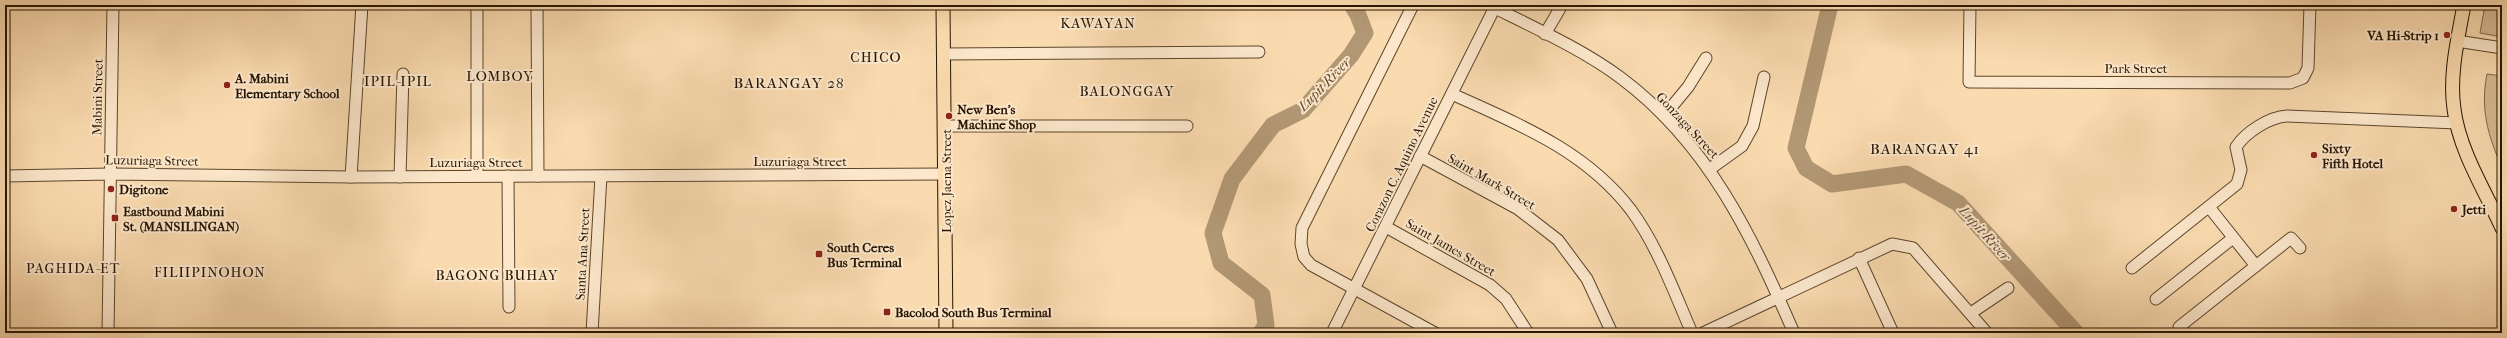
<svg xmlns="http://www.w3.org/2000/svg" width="2507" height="338" font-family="'IM FELL French Canon',serif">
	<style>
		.green { fill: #d6b991; stroke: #7e6749 }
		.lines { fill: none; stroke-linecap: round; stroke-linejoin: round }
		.river { stroke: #b29774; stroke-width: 17 }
		.minor-casing { stroke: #5b462c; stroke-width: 13 }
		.major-casing { stroke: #261501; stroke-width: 15 }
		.minor { stroke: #fce7cb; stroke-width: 11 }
		.major { stroke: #fadaaf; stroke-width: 13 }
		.poi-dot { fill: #8f2418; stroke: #fce7cb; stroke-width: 1.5 }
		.labels { text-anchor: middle; stroke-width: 4; stroke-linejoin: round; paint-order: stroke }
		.poi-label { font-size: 13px; font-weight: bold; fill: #261501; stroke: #fce7cb; text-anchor: start }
		.street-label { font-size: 13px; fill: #261501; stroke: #fce7cb }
		.neighbourhood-label { font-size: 14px; letter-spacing: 1px; fill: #261501; stroke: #fce7cb }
		.water-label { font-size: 14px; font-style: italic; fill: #5e492f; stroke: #fce7cb }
		.quarter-label { font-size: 15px; letter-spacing: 1px; fill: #261501; stroke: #fce7cb }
	</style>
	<rect width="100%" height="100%" fill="#fadaaf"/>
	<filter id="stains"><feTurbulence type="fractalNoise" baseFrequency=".005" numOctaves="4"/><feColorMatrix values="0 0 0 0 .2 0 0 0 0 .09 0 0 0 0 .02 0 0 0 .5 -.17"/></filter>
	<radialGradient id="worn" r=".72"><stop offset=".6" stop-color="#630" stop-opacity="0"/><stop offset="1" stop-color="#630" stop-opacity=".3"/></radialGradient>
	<!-- green -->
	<g class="green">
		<path d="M2485 5H2502V37L2480 33Z"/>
		<path d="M2487 74 2502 76V168C2488 135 2480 110 2487 74Z"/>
	</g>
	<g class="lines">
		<!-- river -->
		<g class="river">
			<path d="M1830 5 1796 148 1806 168 1832 184 1906 174 1958 203 2076 333"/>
			<path d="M1261 333 1266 325 1262 295 1221 263 1213 233 1232 179 1273 125 1303 110 1351 55 1365 33 1358 15 1352 5"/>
		</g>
		<!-- minor casing -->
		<g class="minor-casing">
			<g id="minor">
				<path d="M537 5 538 176"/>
				<path d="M1413 5 1302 228 1301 244 1304 257 1311 265 1435 333"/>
				<path d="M1489 5C1531 26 1584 50 1621 78 1708 143 1752 236 1794 333"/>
				<path d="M1970 5 1969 82 2290 83 2303 78 2308 68 2310 5"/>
				<path d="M1545 34 1562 5"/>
				<path d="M2457 41 2502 48"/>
				<path d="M944 54 1259 52"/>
				<path d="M1452 94C1518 124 1585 150 1631 210 1658 247 1674 292 1692 333"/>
				<path d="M1664 116 1688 87 1706 58"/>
				<path d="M945 126H1187"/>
				<path d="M1420 156 1518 209 1558 240 1587 279 1612 333"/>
				<path d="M1710 169 1742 146 1753 126 1764 77"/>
				<path d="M5 176 110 174 351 177 946 174"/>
				<path d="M477 176V5"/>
				<path d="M508 176 509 307"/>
				<path d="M351 177 362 5"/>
				<path d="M400 177 403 74"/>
				<path d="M2209 207 2256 266"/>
				<path d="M1386 227 1490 285 1506 299 1528 333"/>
				<path d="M1859 258 1893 333"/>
				<path d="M2132 268 2237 184 2241 170 2236 147C2246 132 2269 117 2287 116L2457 123"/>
				<path d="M2156 299 2233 238"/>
				<path d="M1971 313 2008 288"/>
				<path d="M2179 327 2291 238 2300 248"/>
				<path d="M108 333 113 5"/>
				<path d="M592 333 601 176"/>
				<path d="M1332 333 1496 5"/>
				<path d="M1703 333 1892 244 1913 248 1987 333"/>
			</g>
		</g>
		<!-- major casing -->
		<g class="major-casing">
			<g id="major">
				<path d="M943 5 946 333"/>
				<path d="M2464 5C2458 38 2449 75 2454 109 2459 150 2485 191 2502 228"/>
			</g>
		</g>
		<!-- minor -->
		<use href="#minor" class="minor"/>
		<!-- major -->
		<use href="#major" class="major"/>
	</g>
	<!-- markers -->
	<g class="poi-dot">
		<circle cx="2447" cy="35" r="4"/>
		<circle cx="227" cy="85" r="4"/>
		<circle cx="949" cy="116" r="4"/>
		<circle cx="2314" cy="155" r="4"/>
		<circle cx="111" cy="189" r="4"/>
		<circle cx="2454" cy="209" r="4"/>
		<rect x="111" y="214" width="8" height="8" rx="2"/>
		<rect x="815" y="250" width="8" height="8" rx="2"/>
		<rect x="883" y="308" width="8" height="8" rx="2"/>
	</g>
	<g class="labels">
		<!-- poi labels -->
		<g class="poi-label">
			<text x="2439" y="40" text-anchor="end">VA Hi-Strip 1</text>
			<text x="235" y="83">A. Mabini<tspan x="235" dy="15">Elementary School</tspan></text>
			<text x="957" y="114">New Ben's<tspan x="957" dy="15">Machine Shop</tspan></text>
			<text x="2322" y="153">Sixty<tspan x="2322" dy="15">Fifth Hotel</tspan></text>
			<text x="119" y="194">Digitone</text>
			<text x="2462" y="214">Jetti</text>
			<text x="123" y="216">Eastbound Mabini<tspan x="123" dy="15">St. (MANSILINGAN)</tspan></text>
			<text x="827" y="252">South Ceres<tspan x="827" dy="15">Bus Terminal</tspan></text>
			<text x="895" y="317">Bacolod South Bus Terminal</text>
		</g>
		<!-- street labels -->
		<g class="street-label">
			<text x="2136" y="73">Park Street</text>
			<text transform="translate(97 97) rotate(-89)" y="5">Mabini Street</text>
			<text transform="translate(1688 125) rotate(47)" y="5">Gonzaga Street</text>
			<text transform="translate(152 160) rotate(1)" y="5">Luzuriaga Street</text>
			<text x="800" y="166">Luzuriaga Street</text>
			<text x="476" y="167">Luzuriaga Street</text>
			<text transform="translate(1401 164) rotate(-64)" y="5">Corazon C. Aquino Avenue</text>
			<text transform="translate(946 181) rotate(-90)" y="5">Lopez Jaena Street</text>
			<text transform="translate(1492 181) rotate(30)" y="5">Saint Mark Street</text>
			<text transform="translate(1451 247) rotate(30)" y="5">Saint James Street</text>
			<text transform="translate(582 254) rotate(-87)" y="5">Santa Ana Street</text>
		</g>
		<!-- neighbourhood labels -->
		<g class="neighbourhood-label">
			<text x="1098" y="28">KAWAYAN</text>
			<text x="876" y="62">CHICO</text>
			<text x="500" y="81">LOMBOY</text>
			<text x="398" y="86">IPIL-IPIL</text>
			<text x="1127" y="96">BALONGGAY</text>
			<text x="73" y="273">PAGHIDA-ET</text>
			<text x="210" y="277">FILIIPINOHON</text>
			<text x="497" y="280">BAGONG BUHAY</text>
		</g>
		<!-- water labels -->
		<g class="water-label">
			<text transform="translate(1324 84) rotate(-46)" y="5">Lupit River</text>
			<text transform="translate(1985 233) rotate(48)" y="5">Lupit River</text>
		</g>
		<!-- quarter labels -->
		<g class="quarter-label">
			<text x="789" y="88">BARANGAY 28</text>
			<text x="1925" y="154">BARANGAY 41</text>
		</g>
	</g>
	<!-- margin -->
	<rect width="2507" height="338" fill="none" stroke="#fadaaf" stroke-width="20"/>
	<rect x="6" y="6" width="2495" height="326" fill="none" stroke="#261501" stroke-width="2"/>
	<rect x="10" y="10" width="2487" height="318" fill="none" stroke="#261501"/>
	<rect width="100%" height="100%" filter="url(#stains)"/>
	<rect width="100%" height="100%" fill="url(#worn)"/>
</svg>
